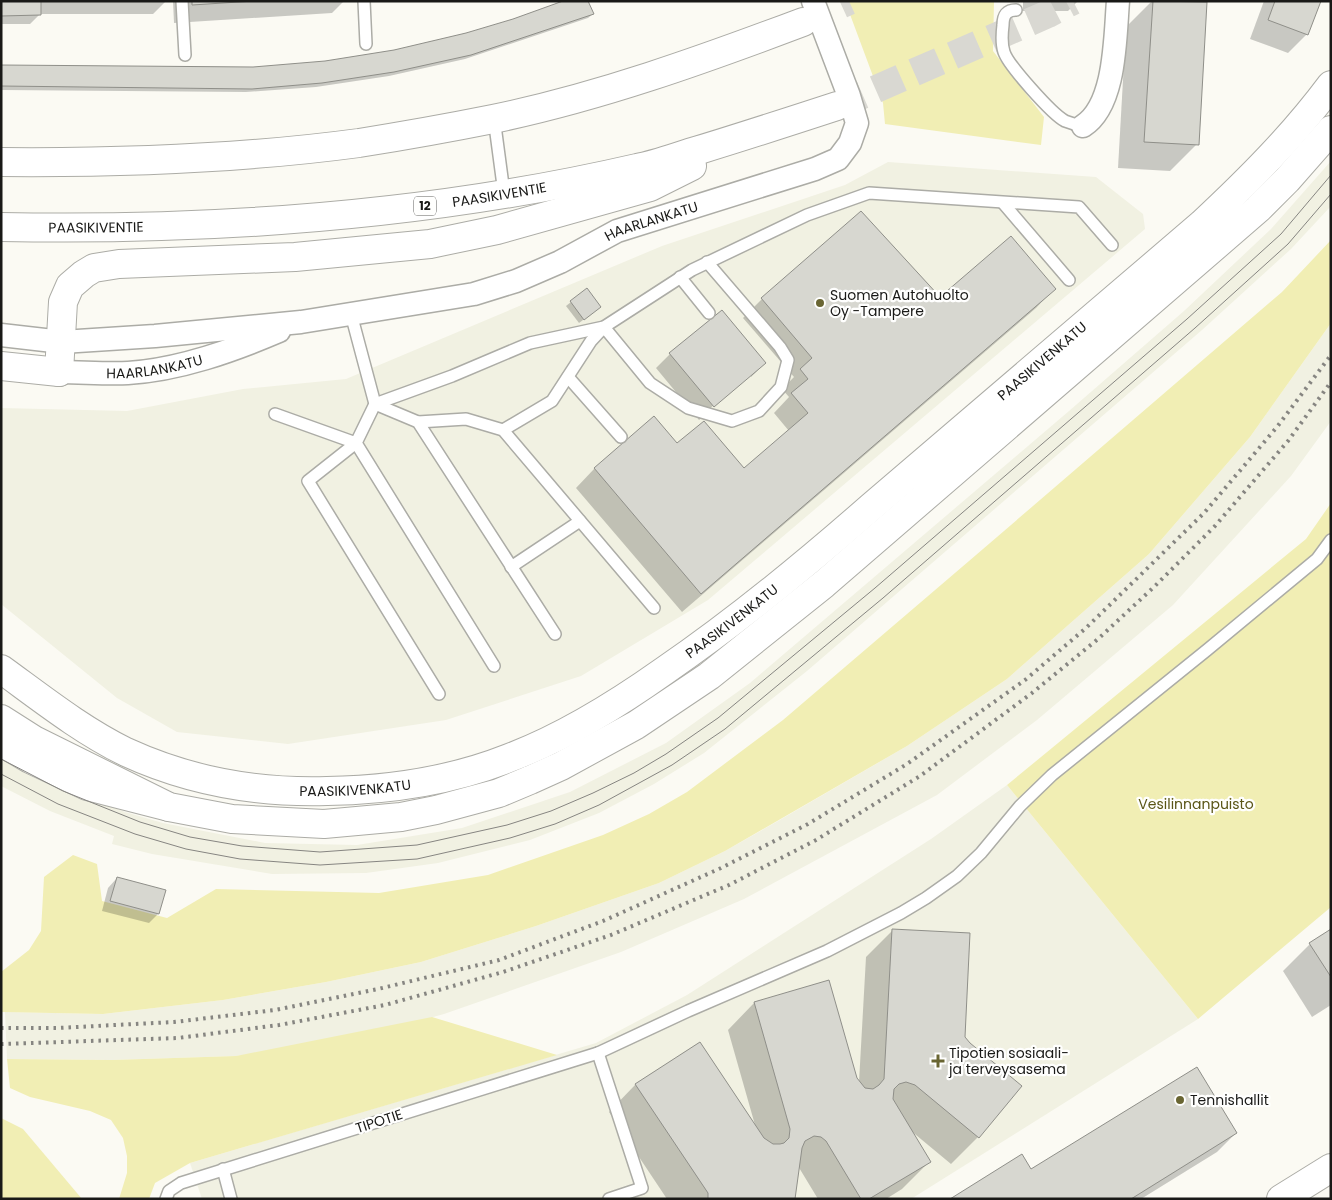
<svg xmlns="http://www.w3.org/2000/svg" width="1332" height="1200" font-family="Poppins,sans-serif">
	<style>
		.built { fill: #f1f1e2 }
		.green { fill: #f1eeb4 }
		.shadow { fill: #0003 }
		.building { fill: #d7d7d0; stroke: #8f8f89 }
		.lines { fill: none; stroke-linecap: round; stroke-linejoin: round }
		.trunk-tunnel { stroke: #d9d8d2; stroke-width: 28; stroke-dasharray: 28 14; stroke-linecap: butt }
		.service-casing { stroke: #acaca6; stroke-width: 14 }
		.minor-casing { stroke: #acaca6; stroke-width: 25 }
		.tertiary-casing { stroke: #acaca6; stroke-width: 30 }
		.secondary-casing { stroke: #acaca6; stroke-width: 30 }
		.primary-casing { stroke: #acaca6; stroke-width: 30 }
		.trunk-casing { stroke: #acaca6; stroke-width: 30 }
		.service { stroke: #fff; stroke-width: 11 }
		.minor { stroke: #fff; stroke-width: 22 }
		.tertiary { stroke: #fff; stroke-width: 28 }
		.secondary { stroke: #fff; stroke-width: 28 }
		.primary { stroke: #fff; stroke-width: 28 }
		.trunk { stroke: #fff; stroke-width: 28 }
		.tram { stroke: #868581; stroke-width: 1 }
		.rail { stroke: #868581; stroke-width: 4; stroke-dasharray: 2.5 5; stroke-linecap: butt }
		.poi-dot { fill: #696532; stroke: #fffffe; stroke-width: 2 }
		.labels { text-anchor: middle; stroke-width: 4.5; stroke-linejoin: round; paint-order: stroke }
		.shield { fill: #fffffe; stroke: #5e5e5c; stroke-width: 1 }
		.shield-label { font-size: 12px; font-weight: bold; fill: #191917 }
		.street-label { font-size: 14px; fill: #191917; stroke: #fffffe }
		.poi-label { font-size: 14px; fill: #191917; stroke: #fffffe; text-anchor: start }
		.park-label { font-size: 14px; fill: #5b5617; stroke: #fffffe }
	</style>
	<rect width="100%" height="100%" fill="#fbfaf3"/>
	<!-- built -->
	<g class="built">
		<path d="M1331 161V206L1291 249 1202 330 807 671 704 753 654 784 599 813 530 840 438 863 366 873 272 874 152 854 112 844 114 836 50 811 1 786V754L64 787 125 812 163 823 265 843 357 845 462 828 570 792 666 743 750 683 1069 411 1184 311 1271 229Z"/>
		<path d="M888 162 1096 177 1143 214 1145 229 708 600 581 676 446 720 288 744 177 732 117 698 1 604V408L127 411 243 389 346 379 662 246 845 185Z"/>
		<path d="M1331 323V421L1291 476 1173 605 1037 720 937 795 744 899 621 952 444 1014 349 1040 236 1056 112 1060 7 1059 5 1012 103 1014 223 1000 326 982 421 962 536 926 659 883 725 851 778 821 907 746 1007 679 1149 554 1250 437Z"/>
		<path d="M1007 785 1198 1019 911 1199H202L190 1163 596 1043 687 995 931 839Z"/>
	</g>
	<!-- green -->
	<g class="green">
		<path d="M845 1H994L993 51 1044 117 1041 145 885 124 883 103Z"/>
		<path d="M1331 240V323L1250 437 1149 554 1007 679 907 746 725 851 659 883 536 926 421 962 326 982 223 1000 103 1014 1 1012V972L29 950 41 931 44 877 73 855 97 864 102 901 167 918 216 889 379 893 488 875 603 835 649 814 687 792 783 720 969 561 1282 292Z"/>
		<path d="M1331 503V907L1198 1019 1007 785 1306 539Z"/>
		<path d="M432 1017 557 1055 190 1163 155 1183 149 1199H119L127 1173V1156L123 1138 111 1120 90 1111 30 1097 10 1088 7 1059 112 1060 236 1056Z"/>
		<path d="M1 1118 23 1129 82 1199H1Z"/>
	</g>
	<!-- shadow -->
	<g class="shadow">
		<path d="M1 1H166L153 14H40L30 24H1Z"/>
		<path d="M173 1H344L332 13 174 23Z"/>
		<path d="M1023 1H1078L1068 11H1023Z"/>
		<path d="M1152 1 1206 3 1197 144 1170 171 1118 168 1126 27Z"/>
		<path d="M1264 1H1319L1307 34 1288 53 1250 39Z"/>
		<path d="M593 14 588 18 465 59 389 76 316 87 246 92 1 90V67L253 68 325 63Z"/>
		<path d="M861 213 940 299 1054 289 1036 308 682 612 576 488 594 469 654 418 677 445 744 469 789 431 774 413 789 397 782 389 794 377 743 318 762 299Z"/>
		<path d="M571 302 595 311 579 323 566 306Z"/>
		<path d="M721 312 765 363 751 377V374L708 410 710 411 699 420 656 368 670 354Z"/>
		<path d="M117 878 158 914 149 923 102 911 108 888Z"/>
		<path d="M893 930 969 1044 1020 1087 978 1137 951 1164 910 1130 929 1162 902 1189 886 1199H818L798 1166 794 1199H667L609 1112 635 1085 699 1043 755 1125 728 1030 754 1003 829 982 856 1079 859 1082 866 957Z"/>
		<path d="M1331 931V1005L1312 1017 1283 971 1310 944Z"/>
		<path d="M1236 1133 1217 1152 1141 1199H952L1031 1170Z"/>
	</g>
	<!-- building -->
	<g class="building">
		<path d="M1 1H41V15L1 16Z"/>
		<path d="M192 1H254L192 5Z"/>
		<path d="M563 1H588L594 14 471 55 394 72 322 83 252 89 1 86V65L253 67 325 61 394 50 466 33 513 19Z"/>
		<path d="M1153 1 1207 2 1199 145 1144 142Z"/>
		<path d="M1275 1H1321L1308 35 1268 20Z"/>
		<path d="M861 211 940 297 1011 236 1056 289 701 594 594 468 654 416 677 443 704 421 744 468 808 413 791 393 808 379 800 369 812 358 761 298Z"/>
		<path d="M587 288 601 307 584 320 570 301Z"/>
		<path d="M722 310 766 363 714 407 669 353Z"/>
		<path d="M117 877 166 890 159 914 110 901Z"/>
		<path d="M892 929 970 933 965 1037 970 1043 1022 1086 979 1138 915 1085 906 1082 899 1084 894 1089 893 1099 931 1162 869 1199H861L826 1141 821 1137 814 1136 805 1141 802 1148 795 1199H708V1193L635 1084 700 1042 764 1138 773 1144H780L784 1143 789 1138 790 1129 754 1002 829 980 857 1078 865 1088 873 1089 879 1085 884 1079Z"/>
		<path d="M1331 929V977L1309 943Z"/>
		<path d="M1197 1067 1237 1133 1131 1199H950L1022 1154 1031 1169Z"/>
	</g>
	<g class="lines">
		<!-- trunk-tunnel -->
		<g class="trunk-tunnel">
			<path d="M803 22 849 1"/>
			<path d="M837 106 1048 14 1073 1"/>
		</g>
		<!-- service casing -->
		<g class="service-casing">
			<g id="service">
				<path d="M182 1 185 55"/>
				<path d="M364 1 366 44"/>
				<path d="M1016 10C1007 10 1003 15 1003 25 1002 33 1001 43 1004 52 1008 65 1052 114 1065 121 1070 123 1077 125 1083 126"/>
				<path d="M494 118 504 193"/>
				<path d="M1003 203 1069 280"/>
				<path d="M680 277 709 313"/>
				<path d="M351 314 375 404 418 422 555 634"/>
				<path d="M568 377 621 437"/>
				<path d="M275 414 356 443"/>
				<path d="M418 422 466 419 503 430 654 608"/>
				<path d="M503 430 552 401 591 341 604 327 650 383 688 408 732 421 759 411 781 387 788 360 780 347 707 262"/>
				<path d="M356 443 308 481 439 694"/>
				<path d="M511 567 580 521"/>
				<path d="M494 666 356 443 375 404 452 376 530 343 604 327 692 270 807 215 869 193 1079 207 1112 245"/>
				<path d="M598 1053 642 1188 609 1199"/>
				<path d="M223 1169 231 1199"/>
				<path d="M166 1199 169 1191 181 1183 598 1053 688 1011 827 951 901 913 926 898 957 876 981 853 1020 806 1052 775 1207 650 1317 559 1331 540"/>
			</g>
		</g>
		<!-- minor casing -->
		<g class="minor-casing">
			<g id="minor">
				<path d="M1083 126C1116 105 1115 37 1118 1"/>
				<path id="s1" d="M1 335 62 342 155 336 301 322 474 294 516 281 560 262 617 231 815 169 838 159 850 143 857 123 849 96 813 1"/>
				<path id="s2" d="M59 372C82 372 105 374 128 373 179 370 232 351 279 331"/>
			</g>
		</g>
		<!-- tertiary casing -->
		<g class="tertiary-casing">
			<path id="tertiary" d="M1 366 59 372"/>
		</g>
		<!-- secondary casing -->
		<g class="secondary-casing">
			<path id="secondary" d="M1281 1199 1331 1168"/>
		</g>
		<!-- primary casing -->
		<g class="primary-casing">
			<g id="primary">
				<path id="s3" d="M1 669C41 698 81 730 126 752 189 781 258 793 327 791 389 790 451 781 509 758 565 737 616 705 664 671 737 621 805 565 871 507 982 413 1092 318 1202 224 1249 180 1293 136 1331 85"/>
				<path d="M1 719 34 740 169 807 232 819 324 824 401 817 436 810 499 793 530 780 561 766 636 725 709 676 824 584 1258 209 1287 180 1331 130"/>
			</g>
		</g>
		<!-- trunk casing -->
		<g class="trunk-casing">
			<g id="trunk">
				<path d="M1 162C121 163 240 159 359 143 403 136 448 128 493 119 599 97 702 60 803 22"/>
				<path id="s4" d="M1 227C215 231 429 216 637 168 658 164 678 156 699 150 745 136 791 121 837 106"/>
				<path d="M59 372 63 302 70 286 84 274 94 268 119 264 295 257 430 244 497 230 650 187 692 166"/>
				<path d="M1 742 30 759 87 786 169 807"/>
			</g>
		</g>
		<!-- service -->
		<use href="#service" class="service"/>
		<!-- minor -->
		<use href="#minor" class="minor"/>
		<!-- tertiary -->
		<use href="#tertiary" class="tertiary"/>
		<!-- secondary -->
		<use href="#secondary" class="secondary"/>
		<!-- primary -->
		<use href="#primary" class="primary"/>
		<!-- trunk -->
		<use href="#trunk" class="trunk"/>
		<!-- tram -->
		<g class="tram">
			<path d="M1 759 63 791 140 822 190 837 242 846 320 852 417 845 507 825 551 811 593 793 634 773 666 754 718 718 875 588 1187 319 1281 234 1331 175"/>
			<path d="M1 774 58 804 135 834 186 849 240 859 320 865 417 859 510 838 555 824 599 805 672 765 725 729 883 598 1195 328 1288 244 1331 194"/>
		</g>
		<!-- rail -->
		<g class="rail">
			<path d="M1 1028H57L174 1022 275 1010 378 989 499 960 603 921 721 868 808 824 907 764 1025 680 1086 628 1204 513 1277 427 1331 355"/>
			<path d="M1 1044 178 1038 279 1025 385 1005 503 972 611 935 729 885 816 840 920 776 1032 693 1098 639 1155 586 1215 526 1288 441 1331 382"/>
		</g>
	</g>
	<!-- markers -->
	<g class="poi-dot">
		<circle cx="820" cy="303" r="5"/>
		<path d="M935.5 1053.5h5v5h5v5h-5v5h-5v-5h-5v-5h5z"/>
		<circle cx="1180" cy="1100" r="5"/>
	</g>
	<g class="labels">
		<!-- shield labels -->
		<rect class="shield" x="414" y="196.5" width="22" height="19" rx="4"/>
		<g class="shield-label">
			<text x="425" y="210">12</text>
		</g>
		<!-- street labels -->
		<g class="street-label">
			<text dy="5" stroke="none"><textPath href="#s4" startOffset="500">PAASIKIVENTIE</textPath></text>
			<text dy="5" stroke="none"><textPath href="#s1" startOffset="669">HAARLANKATU</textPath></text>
			<text dy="5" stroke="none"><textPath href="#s4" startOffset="95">PAASIKIVENTIE</textPath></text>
			<text dy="5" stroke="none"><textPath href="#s3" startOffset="1210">PAASIKIVENKATU</textPath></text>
			<text dy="5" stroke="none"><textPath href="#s2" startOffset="96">HAARLANKATU</textPath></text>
			<text dy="5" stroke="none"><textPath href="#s3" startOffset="805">PAASIKIVENKATU</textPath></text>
			<text dy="5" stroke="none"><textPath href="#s3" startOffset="385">PAASIKIVENKATU</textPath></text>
			<text transform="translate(379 1121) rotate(-18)" y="5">TIPOTIE</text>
		</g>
		<!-- poi labels -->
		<g class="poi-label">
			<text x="830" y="300">Suomen Autohuolto<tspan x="830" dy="16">Oy -Tampere</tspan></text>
			<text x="949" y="1058">Tipotien sosiaali-<tspan x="949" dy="16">ja terveysasema</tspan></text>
			<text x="1190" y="1105">Tennishallit</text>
		</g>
		<!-- park labels -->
		<g class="park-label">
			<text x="1196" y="809">Vesilinnanpuisto</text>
		</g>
	</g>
	<!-- border -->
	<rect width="1332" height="1200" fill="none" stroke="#191917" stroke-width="5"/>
</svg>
